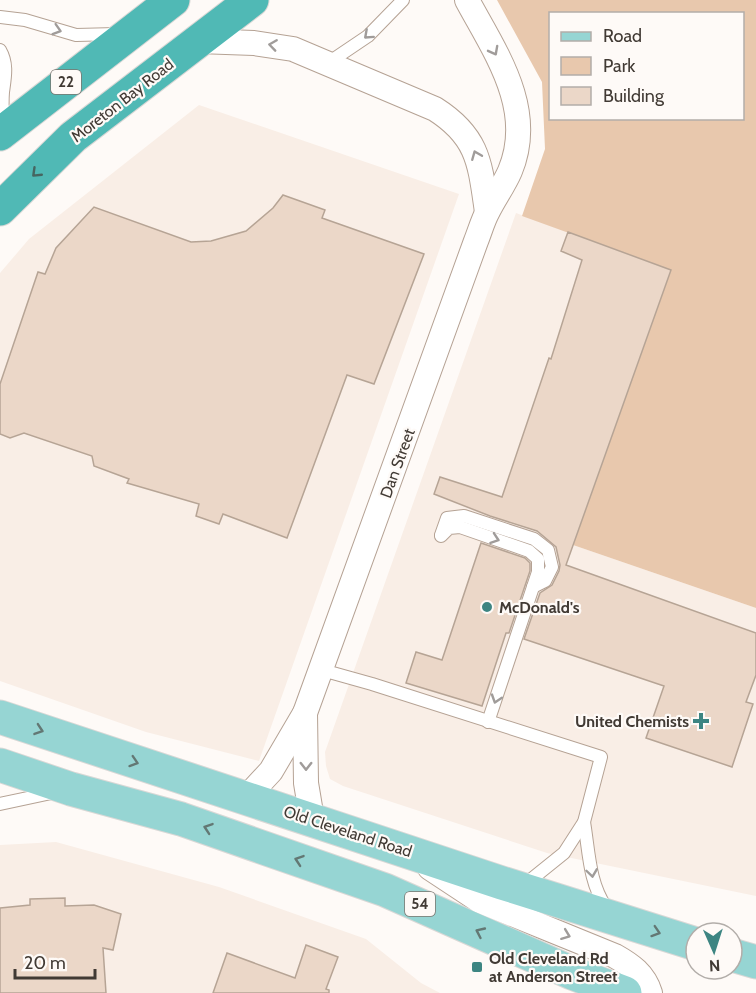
<svg xmlns="http://www.w3.org/2000/svg" width="756" height="993" font-family="Cabin,sans-serif">
	<style>
		.built { fill: #f9eee6 }
		.green { fill: #e8c8ad; fill-rule: evenodd }
		.building { fill: #ebd7c8; stroke: #b6a495; stroke-width: 1.5 }
		.lines { fill: none; stroke-linecap: round; stroke-linejoin: round }
		.lane-casing { stroke: #b5a294; stroke-width: 14 }
		.street-casing { stroke: #b5a294; stroke-width: 26 }
		.primary-casing { stroke: #d9d8d6; stroke-width: 35 }
		.highway-casing { stroke: #d9d8d6; stroke-width: 35 }
		.lane { stroke: #fff; stroke-width: 12 }
		.street { stroke: #fff; stroke-width: 24 }
		.primary { stroke: #96d5d3; stroke-width: 33 }
		.highway { stroke: #50b9b5; stroke-width: 33 }
		.oneway { stroke: #a09c9a }
		.oneway2 { stroke: #466661 }
		.oneway3 { stroke: #637874 }
		.poi-dot { fill: #3d8582; stroke: #fefaf7; stroke-width: 2 }
		.labels { text-anchor: middle; stroke-width: 4.5; stroke-linejoin: round; paint-order: stroke }
		.shield { fill: #fefaf7; stroke: #7a746e; stroke-width: 1.5 }
		.shield-label { font-size: 15px; font-weight: bold; fill: #413a34 }
		.street-label { font-size: 16px; fill: #413a34; stroke: #fefaf7 }
		.poi-label { font-size: 16px; font-weight: bold; fill: #413a34; stroke: #fefaf7; text-anchor: start }
	</style>
	<rect width="100%" height="100%" fill="#fefaf7"/>
	<!-- built -->
	<g class="built">
		<path d="M199 105 459 194 259 761 146 732 0 681V273L29 239Z"/>
		<path d="M516 213 671 270 573 545 756 608V896L547 853 343 786 330 779 326 766 325 752Z"/>
		<path d="M56 842 219 887 366 939 421 983 440 993H0V845Z"/>
	</g>
	<!-- green -->
	<path class="green" d="M497 0H756V608L573 545 671 270 522 216 545 149 542 82ZM550 14H742V118H550Z"/>
	<!-- building -->
	<g class="building">
		<path d="M283 195 325 210 322 218 424 254 374 384 347 375 287 538 223 514 219 524 196 516 199 504 127 483 129 479 94 466 92 456 24 433 10 438 0 434V384L38 272 45 274 56 248 94 207 191 242 211 241 246 231 273 208Z"/>
		<path d="M568 232 671 270 566 565 756 633V675L746 702 753 704 732 767 646 738 664 686 524 639 540 593 552 585 559 571 560 565 556 547 537 531 490 516 434 494 440 477 502 497 549 358 551 359 582 260 561 251Z"/>
		<path d="M481 543 525 558 530 563V571L509 633H506L482 706 406 683 416 652 442 660Z"/>
		<path d="M65 898V906L94 905 121 914 113 950 103 948 106 993H0V908L30 905V899Z"/>
		<path d="M306 945 338 957 326 989 329 990V993H213L227 953 295 978Z"/>
	</g>
	<g class="lines">
		<!-- lane casing -->
		<g class="lane-casing">
			<g id="lane">
				<path d="M0 17 25 20 76 35 116 34"/>
				<path d="M0 50C8 64 5 77 3 92 2 103 3 115 3 127"/>
				<path d="M328 63 368 36 403 0"/>
				<path d="M441 535 447 518 464 516 534 539 548 550 552 567 545 581 533 587"/>
				<path d="M441 536 449 528 460 527 529 551 538 559V572L488 722"/>
				<path d="M322 670 372 684 601 757 584 822 564 853 523 886"/>
				<path d="M0 804 56 792"/>
				<path d="M584 822C589 851 589 883 606 907"/>
			</g>
		</g>
		<!-- street casing -->
		<g class="street-casing">
			<g id="street">
				<path d="M198 41 254 43 293 49 435 109C479 137 480 164 487 212"/>
				<path d="M305 713 306 783 312 819"/>
				<path d="M246 798 271 771 305 713 476 241C480 231 483 220 488 211 495 197 504 185 510 171 536 109 495 52 467 0"/>
				<path d="M430 868 480 901 615 956C631 965 644 974 650 993"/>
			</g>
		</g>
		<!-- primary casing -->
		<g class="primary-casing">
			<g id="primary">
				<path d="M0 717 502 883 696 944"/>
				<path d="M0 765 71 789 181 819 385 890 572 973 625 993"/>
				<path d="M732 955 756 962"/>
			</g>
		</g>
		<!-- highway casing -->
		<g class="highway-casing">
			<g id="highway">
				<path d="M0 134 173 0"/>
				<path d="M0 209 73 137 252 0"/>
			</g>
		</g>
		<!-- lane -->
		<use href="#lane" class="lane"/>
		<!-- street -->
		<use href="#street" class="street"/>
		<!-- primary -->
		<use href="#primary" class="primary"/>
		<!-- highway -->
		<use href="#highway" class="highway"/>
	</g>
	<!-- one-way arrows -->
	<defs><path id="oneway-chevron" d="M-2-3.5L2.5 0L-2 3.5" fill="none" stroke-width="1.6" stroke-linecap="round" stroke-linejoin="round" transform="scale(1.5)"/></defs>
	<g class="oneway">
		<use href="#oneway-chevron" transform="translate(57 30) rotate(17)"/>
		<use href="#oneway-chevron" transform="translate(368 35) rotate(138)"/>
		<use href="#oneway-chevron" transform="translate(273 45) rotate(-172)"/>
		<use href="#oneway-chevron" transform="translate(494 51) rotate(62)"/>
		<use href="#oneway-chevron" transform="translate(476 155) rotate(-112)"/>
		<use href="#oneway-chevron" transform="translate(495 539) rotate(19)"/>
		<use href="#oneway-chevron" transform="translate(496 699) rotate(108)"/>
		<use href="#oneway-chevron" transform="translate(306 766) rotate(90)"/>
		<use href="#oneway-chevron" transform="translate(592 873) rotate(82)"/>
		<use href="#oneway-chevron" transform="translate(566 935) rotate(21)"/>
	</g>
	<use class="oneway2" href="#oneway-chevron" transform="translate(36 173) rotate(136)"/>
	<g class="oneway3">
		<use href="#oneway-chevron" transform="translate(39 730) rotate(19)"/>
		<use href="#oneway-chevron" transform="translate(134 762) rotate(18)"/>
		<use href="#oneway-chevron" transform="translate(208 828) rotate(-161)"/>
		<use href="#oneway-chevron" transform="translate(299 860) rotate(-161)"/>
		<use href="#oneway-chevron" transform="translate(480 932) rotate(-155)"/>
		<use href="#oneway-chevron" transform="translate(656 932) rotate(18)"/>
	</g>
	<!-- markers -->
	<g class="poi-dot">
		<circle cx="487" cy="607" r="6"/>
		<path d="M698 712h6v6h6v6h-6v6h-6v-6h-6v-6h6z"/>
		<rect x="471" y="961" width="12" height="12" rx="3"/>
	</g>
	<g class="labels">
		<!-- shield labels -->
		<g class="shield">
			<rect x="51" y="70" width="30" height="24" rx="4.5"/>
			<rect x="405" y="892" width="30" height="24" rx="4.5"/>
		</g>
		<g class="shield-label">
			<text x="66" y="87">22</text>
			<text x="420" y="909">54</text>
		</g>
		<!-- street labels -->
		<g class="street-label">
			<text transform="translate(122 100) rotate(-38)" y="6">Moreton Bay Road</text>
			<text transform="translate(397 463) rotate(-70)" y="6">Dan Street</text>
			<text transform="translate(348 831) rotate(18)" y="6">Old Cleveland Road</text>
		</g>
		<!-- poi labels -->
		<g class="poi-label">
			<text x="499" y="613">McDonald's</text>
			<text x="689" y="727" text-anchor="end">United Chemists</text>
			<text x="489" y="964">Old Cleveland Rd<tspan x="489" dy="18">at Anderson Street</tspan></text>
		</g>
	</g>
	<!-- legend -->
	<rect x="549" y="12" width="195" height="108" fill="#fefaf7" stroke="#b2ada9" stroke-width="1.5"/>
	<rect x="561" y="32" width="30" height="9" fill="#96d5d3" stroke="#b2ada9" stroke-width="1.5"/>
	<text x="603" y="42" font-size="18" fill="#413a34">Road</text>
	<rect x="561" y="57" width="30" height="18" fill="#e8c8ad" stroke="#b2ada9" stroke-width="1.5"/>
	<text x="603" y="72" font-size="18" fill="#413a34">Park</text>
	<rect x="561" y="87" width="30" height="18" fill="#ebd7c8" stroke="#b2ada9" stroke-width="1.5"/>
	<text x="603" y="102" font-size="18" fill="#413a34">Building</text>
	<!-- north arrow -->
	<g transform="translate(714 951) rotate(177)"><circle r="28" fill="#fefaf7" stroke="#b2ada9" stroke-width="1.5"/>
	<path d="M0-4.5L10 22L0 15L-10 22Z" fill="#3d8582"/>
	<text y="-9" font-size="16" font-weight="bold" text-anchor="middle" fill="#413a34">N</text>
	</g>
	<!-- scale -->
	<path d="M15 969v9h80v-9" fill="none" stroke="#413a34" stroke-width="3"/>
	<text x="24" y="969" font-size="18" fill="#413a34" stroke="#fefaf7" stroke-width="4.5" paint-order="stroke">20 m</text>
</svg>
